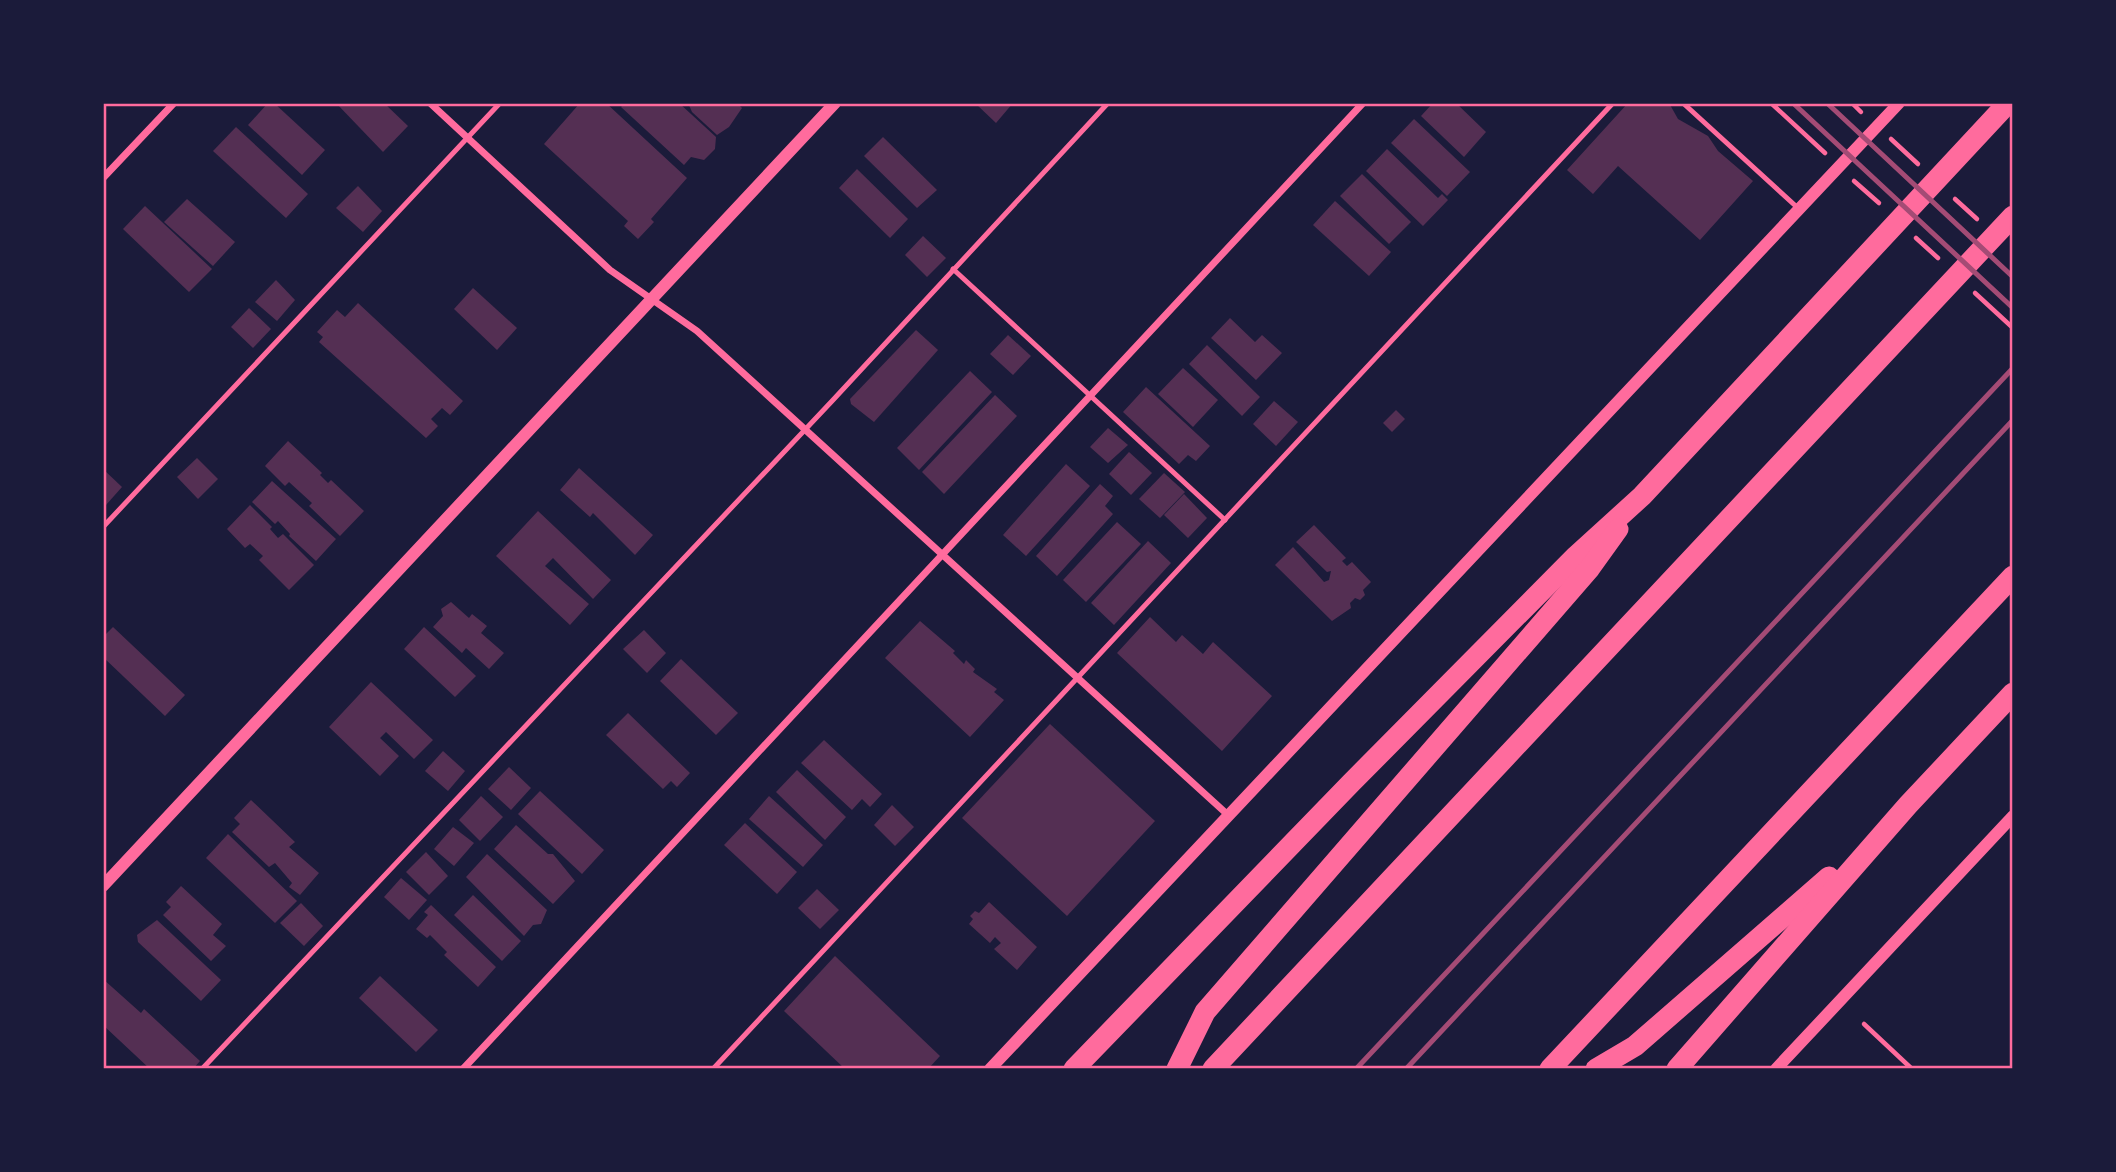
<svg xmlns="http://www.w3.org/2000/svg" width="2116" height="1172" font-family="Mulish,sans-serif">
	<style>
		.building { fill: #542f53 }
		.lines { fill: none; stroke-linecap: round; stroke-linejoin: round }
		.path { stroke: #ff6b9d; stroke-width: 4.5 }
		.service { stroke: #ff6b9d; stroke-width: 5 }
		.minor { stroke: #ff6b9d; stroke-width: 7 }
		.tertiary { stroke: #ff6b9d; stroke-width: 12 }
		.motorway { stroke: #ff6b9d; stroke-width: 21 }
		.rail { stroke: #a44b75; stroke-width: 5 }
		.neatline { fill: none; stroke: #ff6b9d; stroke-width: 2.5 }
	</style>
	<rect width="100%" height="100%" fill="#1b1b3a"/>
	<!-- building -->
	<g class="building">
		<path d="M268 103H274L325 150 302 175 248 125Z"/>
		<path d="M336 103H384L408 126 383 152Z"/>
		<path d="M580 103H606L687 178 651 219 654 222 638 239 624 226 628 221 544 144Z"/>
		<path d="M625 103H679L716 137 715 149 704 160 691 157 684 165 621 107Z"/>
		<path d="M688 103H737L742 108 729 127 717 135 692 112Z"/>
		<path d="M975 103H1013L996 123Z"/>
		<path d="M1433 103H1456L1486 132 1464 157 1421 116Z"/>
		<path d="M1628 103H1669L1678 119 1708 136 1718 151 1753 181 1700 240 1618 166 1593 194 1567 170Z"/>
		<path d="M1414 119 1470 172 1447 196 1391 143Z"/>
		<path d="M236 127 308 194 286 218 213 151Z"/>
		<path d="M883 137 937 190 917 208 864 156Z"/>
		<path d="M1387 149 1438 198 1442 194 1448 200 1423 226 1366 171Z"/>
		<path d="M857 169 908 219 890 238 839 188Z"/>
		<path d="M1362 174 1411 222 1389 244 1340 196Z"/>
		<path d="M358 186 382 211 363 232 336 208Z"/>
		<path d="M187 199 235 242 213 266 164 222Z"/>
		<path d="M1335 201 1391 252 1369 276 1313 225Z"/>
		<path d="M145 206 212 269 189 292 123 229Z"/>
		<path d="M923 236 946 258 927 277 905 255Z"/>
		<path d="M276 280 295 300 277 321 255 302Z"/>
		<path d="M473 288 517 328 497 350 454 309Z"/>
		<path d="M358 303 463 401 450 415 442 408 431 419 438 426 426 438 319 342 323 337 317 332 337 310 345 317Z"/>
		<path d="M249 308 271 329 253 348 231 327Z"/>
		<path d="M1230 318 1255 342 1262 335 1282 353 1256 380 1211 338Z"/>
		<path d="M916 330 938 350 874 422 851 404 850 399Z"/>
		<path d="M1008 335 1031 356 1013 375 990 354Z"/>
		<path d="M1207 345 1260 397 1242 416 1189 364Z"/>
		<path d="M1183 368 1218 400 1193 427 1158 394Z"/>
		<path d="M970 371 992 392 919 470 897 448Z"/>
		<path d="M1146 387 1210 446 1196 461 1188 455 1179 464 1123 412Z"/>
		<path d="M995 395 1017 416 944 494 922 472Z"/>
		<path d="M1274 401 1298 422 1276 446 1253 424Z"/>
		<path d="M1396 410 1405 419 1392 432 1383 423Z"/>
		<path d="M1108 428 1128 445 1108 463 1090 447Z"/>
		<path d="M288 441 322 473 320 475 328 483 331 480 364 511 340 536 309 506 312 503 289 482 285 486 265 466Z"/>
		<path d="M1129 452 1152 473 1131 495 1109 474Z"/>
		<path d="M197 458 218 479 198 499 177 477Z"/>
		<path d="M1066 464 1090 486 1026 556 1003 535Z"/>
		<path d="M579 468 653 535 635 555 593 513 590 517 560 490Z"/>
		<path d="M103 469 122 487 106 505 103 502Z"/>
		<path d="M1164 473 1185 492 1160 518 1139 499Z"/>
		<path d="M272 481 336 539 316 561 289 536 290 534 278 521 275 524 252 502Z"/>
		<path d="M1100 484 1113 496 1105 506 1113 514 1057 576 1036 556Z"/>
		<path d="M1184 494 1207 518 1188 538 1164 515Z"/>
		<path d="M250 505 272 527 270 529 278 538 283 534 314 565 289 590 259 560 263 556 250 544 245 548 227 529Z"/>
		<path d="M538 511 611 580 593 599 553 558 545 566 589 604 570 625 496 556Z"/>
		<path d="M1117 522 1141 544 1086 602 1063 580Z"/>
		<path d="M1314 525 1346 558 1342 561 1347 566 1352 562 1371 582 1363 590 1365 595 1360 600 1355 598 1350 603 1351 608 1332 621 1275 565 1293 547 1324 582 1329 580 1331 571 1327 572 1296 542Z"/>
		<path d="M1148 541 1171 563 1114 625 1091 603Z"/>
		<path d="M451 602 469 618 472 614 487 626 481 633 504 653 489 669 466 648 462 653 433 627 443 616 441 609Z"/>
		<path d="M1150 617 1176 642 1182 635 1203 654 1213 642 1272 696 1222 751 1117 653Z"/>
		<path d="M920 621 955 651 953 653 964 664 966 660 975 669 973 672 997 689 994 692 1004 700 970 737 885 658Z"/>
		<path d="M113 627 185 695 165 716 103 657V637Z"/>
		<path d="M424 627 476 676 455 697 404 649Z"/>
		<path d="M644 630 666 653 647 673 623 649Z"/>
		<path d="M681 659 738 713 716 735 660 681Z"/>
		<path d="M371 682 433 740 414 759 386 732 380 738 399 756 380 776 329 727Z"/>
		<path d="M628 713 690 773 677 787 671 781 663 789 606 735Z"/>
		<path d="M1050 724 1155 821 1067 916 962 818Z"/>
		<path d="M824 740 882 794 870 807 862 799 852 810 801 763Z"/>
		<path d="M443 751 465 771 448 791 425 771Z"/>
		<path d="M509 767 531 788 511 810 488 789Z"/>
		<path d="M797 770 846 817 825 840 776 792Z"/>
		<path d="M540 791 604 850 582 874 518 814Z"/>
		<path d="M481 796 503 817 480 841 459 820Z"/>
		<path d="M769 796 823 845 803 867 749 819Z"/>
		<path d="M251 800 295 842 289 847 319 873 300 895 289 887 292 883 275 863 269 867 232 832 240 824 234 818Z"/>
		<path d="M892 805 914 827 895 846 874 825Z"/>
		<path d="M745 823 797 872 777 894 724 845Z"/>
		<path d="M516 825 548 854H553L575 881 553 904 494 849Z"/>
		<path d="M453 827 474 843 454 866 434 849Z"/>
		<path d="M228 834 297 901 275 923 206 858Z"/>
		<path d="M426 852 448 876 429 895 406 872Z"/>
		<path d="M487 854 547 910 541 924 533 925 524 936 466 877Z"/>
		<path d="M401 878 427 900 409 920 384 897Z"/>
		<path d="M181 886 222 924 213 935 226 946 211 961 163 915 171 907 166 902Z"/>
		<path d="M817 889 839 910 820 929 798 908Z"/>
		<path d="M473 895 521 941 502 961 454 915Z"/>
		<path d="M989 902 1037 947 1017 970 994 949 1001 943 995 937 990 943 969 924 973 919 970 916 975 911 979 913Z"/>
		<path d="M301 903 323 926 304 946 280 923Z"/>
		<path d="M431 905 496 967 478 987 444 955 447 952 430 935 427 938 416 929 428 915 424 912Z"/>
		<path d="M157 920 221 980 201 1001 138 942 137 935Z"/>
		<path d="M835 956 940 1056 928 1069H845L784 1011Z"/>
		<path d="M380 976 438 1030 416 1052 359 998Z"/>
		<path d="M103 979 141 1013 144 1009 200 1061 193 1069H150L103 1025Z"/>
	</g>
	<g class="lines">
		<!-- path -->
		<g class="path">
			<path d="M1771 103 1825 153"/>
			<path d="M1852 103 1861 112"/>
			<path d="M1891 139 1918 164"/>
			<path d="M1854 181 1879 203"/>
			<path d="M1955 199 1977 219"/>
			<path d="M1916 238 1938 258"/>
			<path d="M1975 293 2013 328"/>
			<path d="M1864 1024 1912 1069"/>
		</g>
		<!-- service -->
		<g class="service">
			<path d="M1683 103 1799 209"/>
			<path d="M953 269 1225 520"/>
			<path d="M103 527 500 103"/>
			<path d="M202 1069 833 400 1108 103"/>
			<path d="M713 1069 1613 103"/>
		</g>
		<!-- minor -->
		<g class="minor">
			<path d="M430 103 610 270 697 331 1228 815"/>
			<path d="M103 178 174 103"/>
			<path d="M463 1069 1363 103"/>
		</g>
		<!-- tertiary -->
		<g class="tertiary">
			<path d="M103 886 835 103"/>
			<path d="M990 1069 1899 103"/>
			<path d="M1776 1069 2013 816"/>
		</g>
		<!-- motorway -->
		<g class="motorway">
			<path d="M1074 1069 1351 783 1576 556 1642 496 2008 103"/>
			<path d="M1177 1069 1205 1012 1590 568 1618 529"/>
			<path d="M1213 1069 2013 216"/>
			<path d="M1550 1069 2013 576"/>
			<path d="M1596 1069 1635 1046 1829 877"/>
			<path d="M1677 1069 1908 805 2013 693"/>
		</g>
		<!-- rail -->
		<g class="rail">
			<path d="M1793 103 2013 308"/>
			<path d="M1827 103 2013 277"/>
			<path d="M1356 1069 2013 368"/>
			<path d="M1406 1069 2013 420"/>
		</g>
	</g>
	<!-- border -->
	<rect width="2116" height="1172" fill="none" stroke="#1b1b3a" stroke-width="210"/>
	<rect x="105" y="105" width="1906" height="962" class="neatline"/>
</svg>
